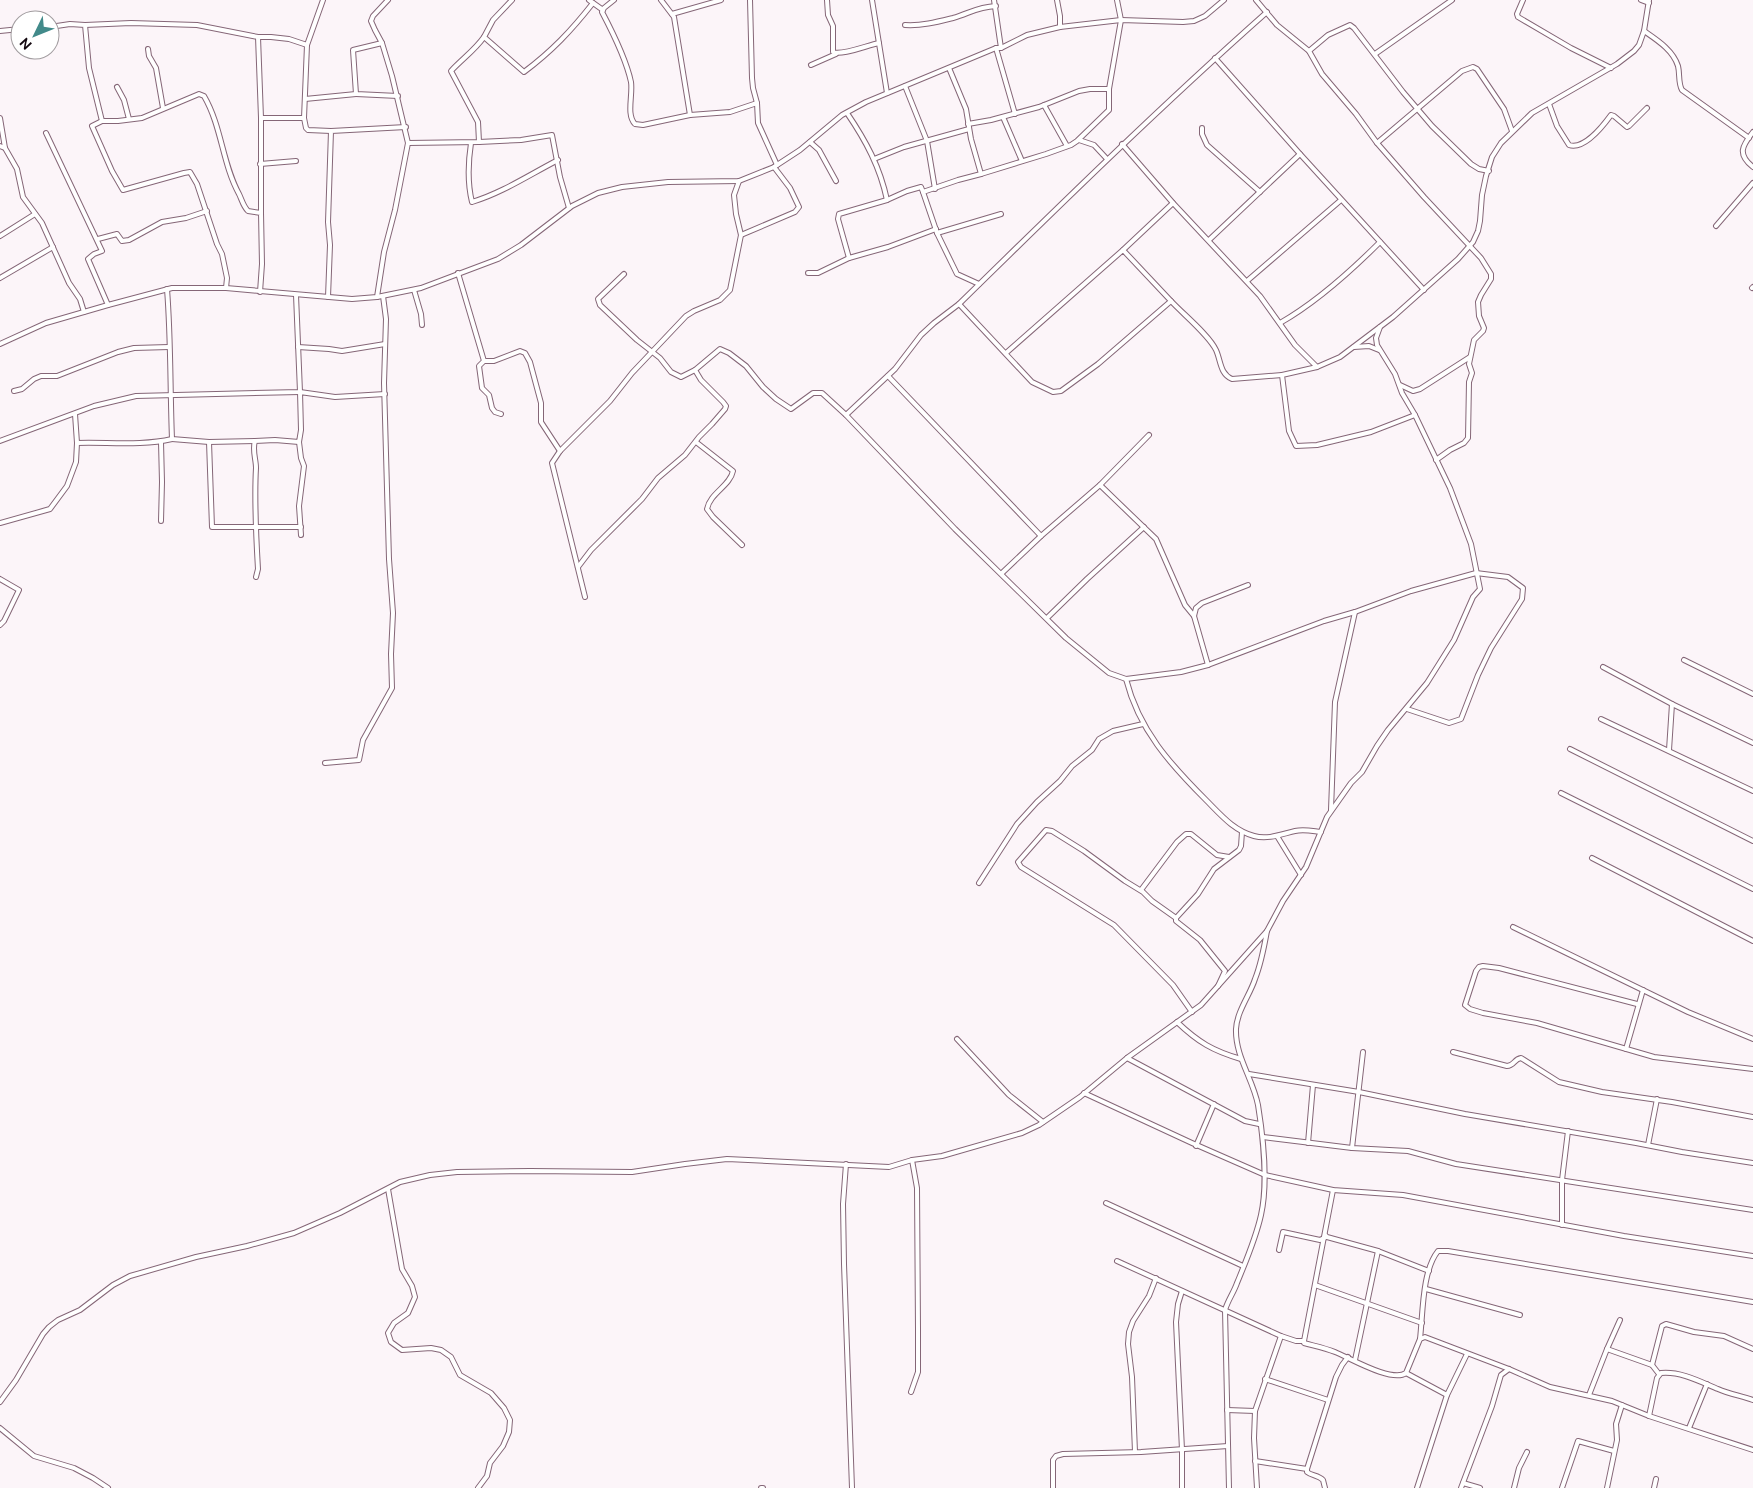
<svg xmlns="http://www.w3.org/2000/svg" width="1753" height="1488" font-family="Ubuntu,sans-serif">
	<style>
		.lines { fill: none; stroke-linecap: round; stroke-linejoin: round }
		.minor-casing { stroke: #856677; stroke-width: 6 }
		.minor { stroke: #fff; stroke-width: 4 }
	</style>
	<rect width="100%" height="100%" fill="#fcf5f9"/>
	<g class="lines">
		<!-- minor casing -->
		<g class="minor-casing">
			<g id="minor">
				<path d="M323 0 307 45 304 118 306 128 308 130 331 131"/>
				<path d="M512 0 493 20 484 37 524 72C552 51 571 31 593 3"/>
				<path d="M589 0 603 10"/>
				<path d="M614 0 604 8 602 12C612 31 627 63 631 82 633 95 626 115 635 124L643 125 690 115 730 112 757 103"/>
				<path d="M661 0 674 17 690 115"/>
				<path d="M750 0 752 78 753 88 757 103 758 123 777 165"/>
				<path d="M827 0 828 15 833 26V52C841 56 868 45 879 43"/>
				<path d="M872 0 887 93"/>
				<path d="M994 0 1001 48"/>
				<path d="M1057 0 1060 16V27"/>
				<path d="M1256 0 1277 25 1309 51 1322 74 1356 114 1377 143 1424 197 1481 258 1491 274V279L1481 295 1478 302 1479 316 1484 328 1483 331 1474 340 1469 364 1472 373 1469 382 1468 438 1464 443 1450 450 1436 460"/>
				<path d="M1523 0 1517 14 1518 17 1571 48 1611 68"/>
				<path d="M1641 0 1649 3"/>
				<path d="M672 14 721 0"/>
				<path d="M85 25 131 23 197 25 258 37H271L289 39 307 45"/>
				<path d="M905 25C922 26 937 22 953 18 970 13 977 7 996 6"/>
				<path d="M50 27 70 24 85 25 89 68 102 121H118L142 118 199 94 204 96C222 127 222 163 239 194 242 200 243 206 248 211L261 213 262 264 260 292"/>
				<path d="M0 31 20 29"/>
				<path d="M1644 31C1657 40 1673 50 1678 66 1680 74 1678 83 1682 90L1749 138"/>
				<path d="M258 37 261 118H304"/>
				<path d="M382 43 353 50 356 94 398 96"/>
				<path d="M996 48 1015 114"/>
				<path d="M148 49 149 56 156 68 163 108"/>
				<path d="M1309 51 1328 35 1350 25 1354 28 1403 92 1432 126 1471 164 1479 169 1489 171"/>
				<path d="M1375 54 1452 0"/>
				<path d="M1215 58 1300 154 1424 290"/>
				<path d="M811 65 836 54"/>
				<path d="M949 68 966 109 971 139 981 174"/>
				<path d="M905 86 927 141 935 189"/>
				<path d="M117 87 124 100 129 119"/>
				<path d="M305 99 356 94"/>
				<path d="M1549 104 1557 126 1569 145C1584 150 1603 126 1611 115L1614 116 1627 127 1629 126 1647 108"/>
				<path d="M1044 105 1067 146"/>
				<path d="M847 113C866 141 880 167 887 200"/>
				<path d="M1003 117 1022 161"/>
				<path d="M0 118 5 148"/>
				<path d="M102 121 92 126 112 171 123 190 184 173 190 172 197 184 217 244 222 254 227 278 226 288"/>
				<path d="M968 124 991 120 1039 107 1079 91 1090 89H1109"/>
				<path d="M1202 128V134L1207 145 1260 192"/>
				<path d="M1753 132C1742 146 1737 154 1753 167"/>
				<path d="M46 133 102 251 94 254 88 259 108 305"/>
				<path d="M1079 140 1094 145 1107 159"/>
				<path d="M479 142 521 140 552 135 560 177 569 208"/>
				<path d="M810 142 819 150 836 181"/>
				<path d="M408 143 479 142 478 122 451 71C462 59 475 50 484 37"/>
				<path d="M471 143C468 163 467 182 472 202 502 193 529 175 558 160"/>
				<path d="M1377 143 1462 71 1473 67 1477 69 1504 109 1512 131"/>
				<path d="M1122 144 1173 203 1260 296 1295 345 1317 367"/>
				<path d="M0 146 5 148 17 169 23 197 42 223 69 283 80 299 84 312"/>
				<path d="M874 159 904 147 969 129"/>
				<path d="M260 164 296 161"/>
				<path d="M261 213V118"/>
				<path d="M1716 226 1753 183"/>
				<path d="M937 233 1001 214"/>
				<path d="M741 235 795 212 799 207 790 188 774 167"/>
				<path d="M0 236 35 214"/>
				<path d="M98 239 117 234 122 241 129 240 162 222 186 218 207 211"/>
				<path d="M1209 240 1300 154"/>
				<path d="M1123 250 1173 203"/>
				<path d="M849 258 838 219 839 214 887 200 907 191 921 187 923 192"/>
				<path d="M458 273 484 361 479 366 482 388 489 395 492 408 495 412 501 414"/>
				<path d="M808 273H818L849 258 888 247 936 229"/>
				<path d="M624 274 598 299 600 305 637 340 660 358 671 372 681 377 695 370"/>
				<path d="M0 278 53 247"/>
				<path d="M1247 281 1341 200"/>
				<path d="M979 284 957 274 937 233 923 192 958 180 981 174 1046 154 1071 145 1077 141 1109 110V89L1121 20 1117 0"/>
				<path d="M1752 288 1753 287"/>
				<path d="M167 289C171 339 170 389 172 439L209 442 255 441"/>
				<path d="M414 290 421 314 422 325"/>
				<path d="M328 297 330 245 328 222 331 131 406 127"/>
				<path d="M377 297 384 252 395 210 408 143 392 76 382 43 375 30 371 21 373 16 388 0"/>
				<path d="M1171 301C1183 314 1209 335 1216 350 1221 361 1220 374 1232 379L1282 375"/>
				<path d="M959 304 1032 382 1053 392 1061 391 1098 364 1171 301 1123 250 1006 353"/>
				<path d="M1280 323C1317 302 1350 272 1380 242"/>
				<path d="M0 344 46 323 108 305 172 288H226L352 299 377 297 421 288 498 259 521 245 572 206 598 193 622 187 668 182 739 181 774 167 800 150 842 115 866 102 996 48H1001L1027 35 1060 27 1121 20 1183 22 1194 21 1205 16 1224 0"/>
				<path d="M298 347 329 349 342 351 385 344"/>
				<path d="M1354 347 1369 346 1379 350"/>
				<path d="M484 361H494L520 351 525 353 530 362 541 403V422L560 451"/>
				<path d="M888 376 1041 536"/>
				<path d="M1400 385 1413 391 1420 389 1470 357"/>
				<path d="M14 391 22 389 34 379 41 376H57L118 352 134 348 169 347"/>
				<path d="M75 414 77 443C108 442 142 446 172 439"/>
				<path d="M846 415 895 369 921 335 934 323 959 304C1060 205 1161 106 1267 12"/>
				<path d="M1415 415 1371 432 1317 445 1296 446 1289 431 1282 375 1317 367 1340 357 1393 317 1458 259 1473 242 1478 231 1480 221 1482 195 1486 176 1492 157 1501 143 1532 113 1617 64 1634 51 1639 45 1644 31 1649 0"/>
				<path d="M0 441 94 406 136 396 300 392 296 295"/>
				<path d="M161 442 162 482 161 521"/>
				<path d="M209 442 212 527H301"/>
				<path d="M299 442 301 458 304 466 299 506 301 535"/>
				<path d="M696 442 733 471C730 486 710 493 707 509L713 517 742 545"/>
				<path d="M1100 485 1156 539 1185 605 1194 616"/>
				<path d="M0 523 50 509 67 486 76 462 77 443"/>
				<path d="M578 567 591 550 642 499 658 478 685 455 699 437 712 424 725 409 726 406 723 402 701 380 695 370 720 349 729 353 746 366 763 387 776 399 791 409 813 393H822L846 415 955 529 1066 638 1109 673 1126 679 1181 672 1208 665 1324 621 1355 612 1411 591 1476 573 1508 577 1523 588 1522 599 1491 648 1478 675 1461 719 1449 723 1407 709"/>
				<path d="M1002 573 1041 536 1100 485 1149 435"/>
				<path d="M256 577 258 569C256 535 254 502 256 468 256 459 252 450 255 441L275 440 299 442 301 430 300 392 335 397 385 394"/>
				<path d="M0 579 19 590 4 621 0 625"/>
				<path d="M585 597 552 463 560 451 610 401 632 373 686 316 694 311 720 300 730 290 741 235 736 214 734 195 739 181"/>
				<path d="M1047 618 1087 579 1144 527"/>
				<path d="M1684 660 1753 694"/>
				<path d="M1208 665 1194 616 1196 608 1202 603 1248 585"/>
				<path d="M1603 667 1672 704 1753 743"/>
				<path d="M1126 679C1139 730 1170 764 1206 800 1221 815 1233 830 1254 836 1268 840 1282 834 1295 831 1304 829 1312 831 1321 832"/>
				<path d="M1601 719 1753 791"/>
				<path d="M1570 749 1753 841"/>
				<path d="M1669 750 1672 704"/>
				<path d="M325 763 359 760 363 740 392 688 391 654 393 613 389 559 384 383 386 319 383 296"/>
				<path d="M1561 793 1753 889"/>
				<path d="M1331 810 1335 702 1355 612"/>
				<path d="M1277 836 1301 875"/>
				<path d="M1592 858 1753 941"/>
				<path d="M979 883 1017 824 1037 802 1060 781 1072 766 1092 750 1099 739 1113 731 1143 724"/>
				<path d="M1141 890 1177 842 1186 834H1191L1217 855 1229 857"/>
				<path d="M1176 918 1152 901 1143 892 1125 881 1084 851 1052 831 1046 830 1018 862 1021 867 1114 925 1173 985 1192 1012"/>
				<path d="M1513 927 1688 1012 1753 1039"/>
				<path d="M1218 986 1225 971 1200 940 1176 921V918L1198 894 1214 869 1239 850 1241 846 1242 832"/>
				<path d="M1637 1004 1499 968 1483 966 1479 967 1476 971 1465 1005 1470 1009 1483 1013 1537 1023 1654 1057 1753 1069"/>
				<path d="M1177 1022C1198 1042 1213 1051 1241 1059"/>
				<path d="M957 1039 1009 1095 1043 1122"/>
				<path d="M1626 1049 1643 990"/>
				<path d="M1453 1052 1507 1066C1514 1066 1514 1059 1521 1058L1559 1082 1602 1092 1672 1102 1753 1117"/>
				<path d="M1127 1058 1245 1121 1259 1124"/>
				<path d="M1249 1074 1359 1092 1465 1114 1636 1143 1682 1152 1753 1163"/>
				<path d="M1084 1093 1192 1143 1265 1175 1333 1190 1403 1195 1624 1236 1753 1256"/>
				<path d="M1263 1137 1352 1148 1408 1151 1456 1164 1753 1210"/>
				<path d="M1308 1143 1313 1085"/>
				<path d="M1648 1145 1657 1099"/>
				<path d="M1196 1146 1214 1104"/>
				<path d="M1352 1148 1363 1052"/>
				<path d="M846 1164 843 1204 844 1264 852 1488"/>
				<path d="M388 1189 402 1269 412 1286 415 1297 408 1313 394 1323 388 1333 391 1342 402 1350 431 1348 441 1350 451 1357 460 1375 491 1393 504 1408 510 1420 509 1432 503 1446 490 1463 487 1476 478 1488"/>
				<path d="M1106 1203 1243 1266"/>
				<path d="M1562 1225V1180L1568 1131"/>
				<path d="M1325 1235 1327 1237 1378 1251 1429 1271"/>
				<path d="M1279 1250 1283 1232 1320 1240 1326 1237"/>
				<path d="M1117 1261 1281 1336 1296 1341H1304V1343C1315 1346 1325 1348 1335 1352 1350 1358 1392 1383 1406 1373L1420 1339 1425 1337 1509 1369 1550 1387 1612 1401 1649 1416 1753 1450"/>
				<path d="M1315 1285 1422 1323"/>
				<path d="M1426 1289 1520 1315"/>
				<path d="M1182 1291 1178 1304 1176 1322 1182 1450V1488"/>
				<path d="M1420 1339C1423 1313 1422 1271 1438 1251H1448L1753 1302"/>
				<path d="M1304 1341 1333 1190"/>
				<path d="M1607 1349 1652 1365 1659 1374"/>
				<path d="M1355 1360 1378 1251"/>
				<path d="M1652 1365 1662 1326 1666 1324 1694 1332 1724 1336 1753 1349"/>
				<path d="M1406 1373 1447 1395"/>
				<path d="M1265 1379 1328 1400"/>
				<path d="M911 1392 918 1372V1328L917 1188 912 1160"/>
				<path d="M1589 1395 1607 1349 1620 1320"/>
				<path d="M0 1402 16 1380 43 1334 49 1327 58 1320 80 1310 113 1285 130 1276 196 1257 247 1246 294 1233 340 1213 400 1182 430 1175 457 1172 530 1171 632 1172 685 1164 727 1159 889 1167 912 1160 942 1156 1022 1133 1039 1125 1080 1097 1127 1058 1201 1005 1267 931 1283 901 1306 867 1327 817 1351 783 1362 772 1377 746 1388 730 1427 683 1454 640 1473 597 1480 589 1471 544 1450 488 1415 415 1402 393 1395 374 1377 345 1376 338 1380 327"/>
				<path d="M1227 1410 1255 1411"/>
				<path d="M1649 1416 1657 1378 1661 1373C1681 1371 1701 1382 1718 1389 1729 1394 1742 1396 1753 1400"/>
				<path d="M0 1428 34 1456 74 1468 93 1478 108 1488"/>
				<path d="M1689 1428 1707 1384"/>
				<path d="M1135 1452 1132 1377 1128 1344 1129 1332 1133 1321 1149 1296 1156 1278"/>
				<path d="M1255 1461 1307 1469"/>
				<path d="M1463 1483 1480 1488"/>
				<path d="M761 1488H763"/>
				<path d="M1053 1488V1460L1056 1456 1063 1454 1141 1452 1228 1446"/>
				<path d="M1229 1488 1225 1310C1228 1300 1234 1292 1237 1283 1246 1261 1256 1238 1261 1215 1268 1184 1263 1136 1258 1105 1253 1079 1235 1056 1236 1029 1237 1011 1250 995 1255 979 1261 964 1264 948 1267 931"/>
				<path d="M1257 1488 1254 1438 1255 1411 1281 1336"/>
				<path d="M1325 1488 1323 1480C1318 1475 1312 1476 1307 1472V1469L1336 1377 1342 1365 1348 1357"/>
				<path d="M1417 1488 1447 1395 1467 1354"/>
				<path d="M1461 1488 1492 1406 1501 1375 1509 1369"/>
				<path d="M1514 1488 1519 1468 1527 1452"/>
				<path d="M1562 1488 1578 1441 1614 1451"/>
				<path d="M1607 1488 1617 1440 1616 1424 1622 1405"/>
				<path d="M1654 1488 1656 1479"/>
			</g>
		</g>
		<!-- minor -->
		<use href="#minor" class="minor"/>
	</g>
	<!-- north arrow -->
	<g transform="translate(35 35) rotate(227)"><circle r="24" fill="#ffffff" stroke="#a19c9f"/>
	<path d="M0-4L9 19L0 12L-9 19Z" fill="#428a8a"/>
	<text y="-8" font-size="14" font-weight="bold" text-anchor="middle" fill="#13080f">N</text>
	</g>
</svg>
